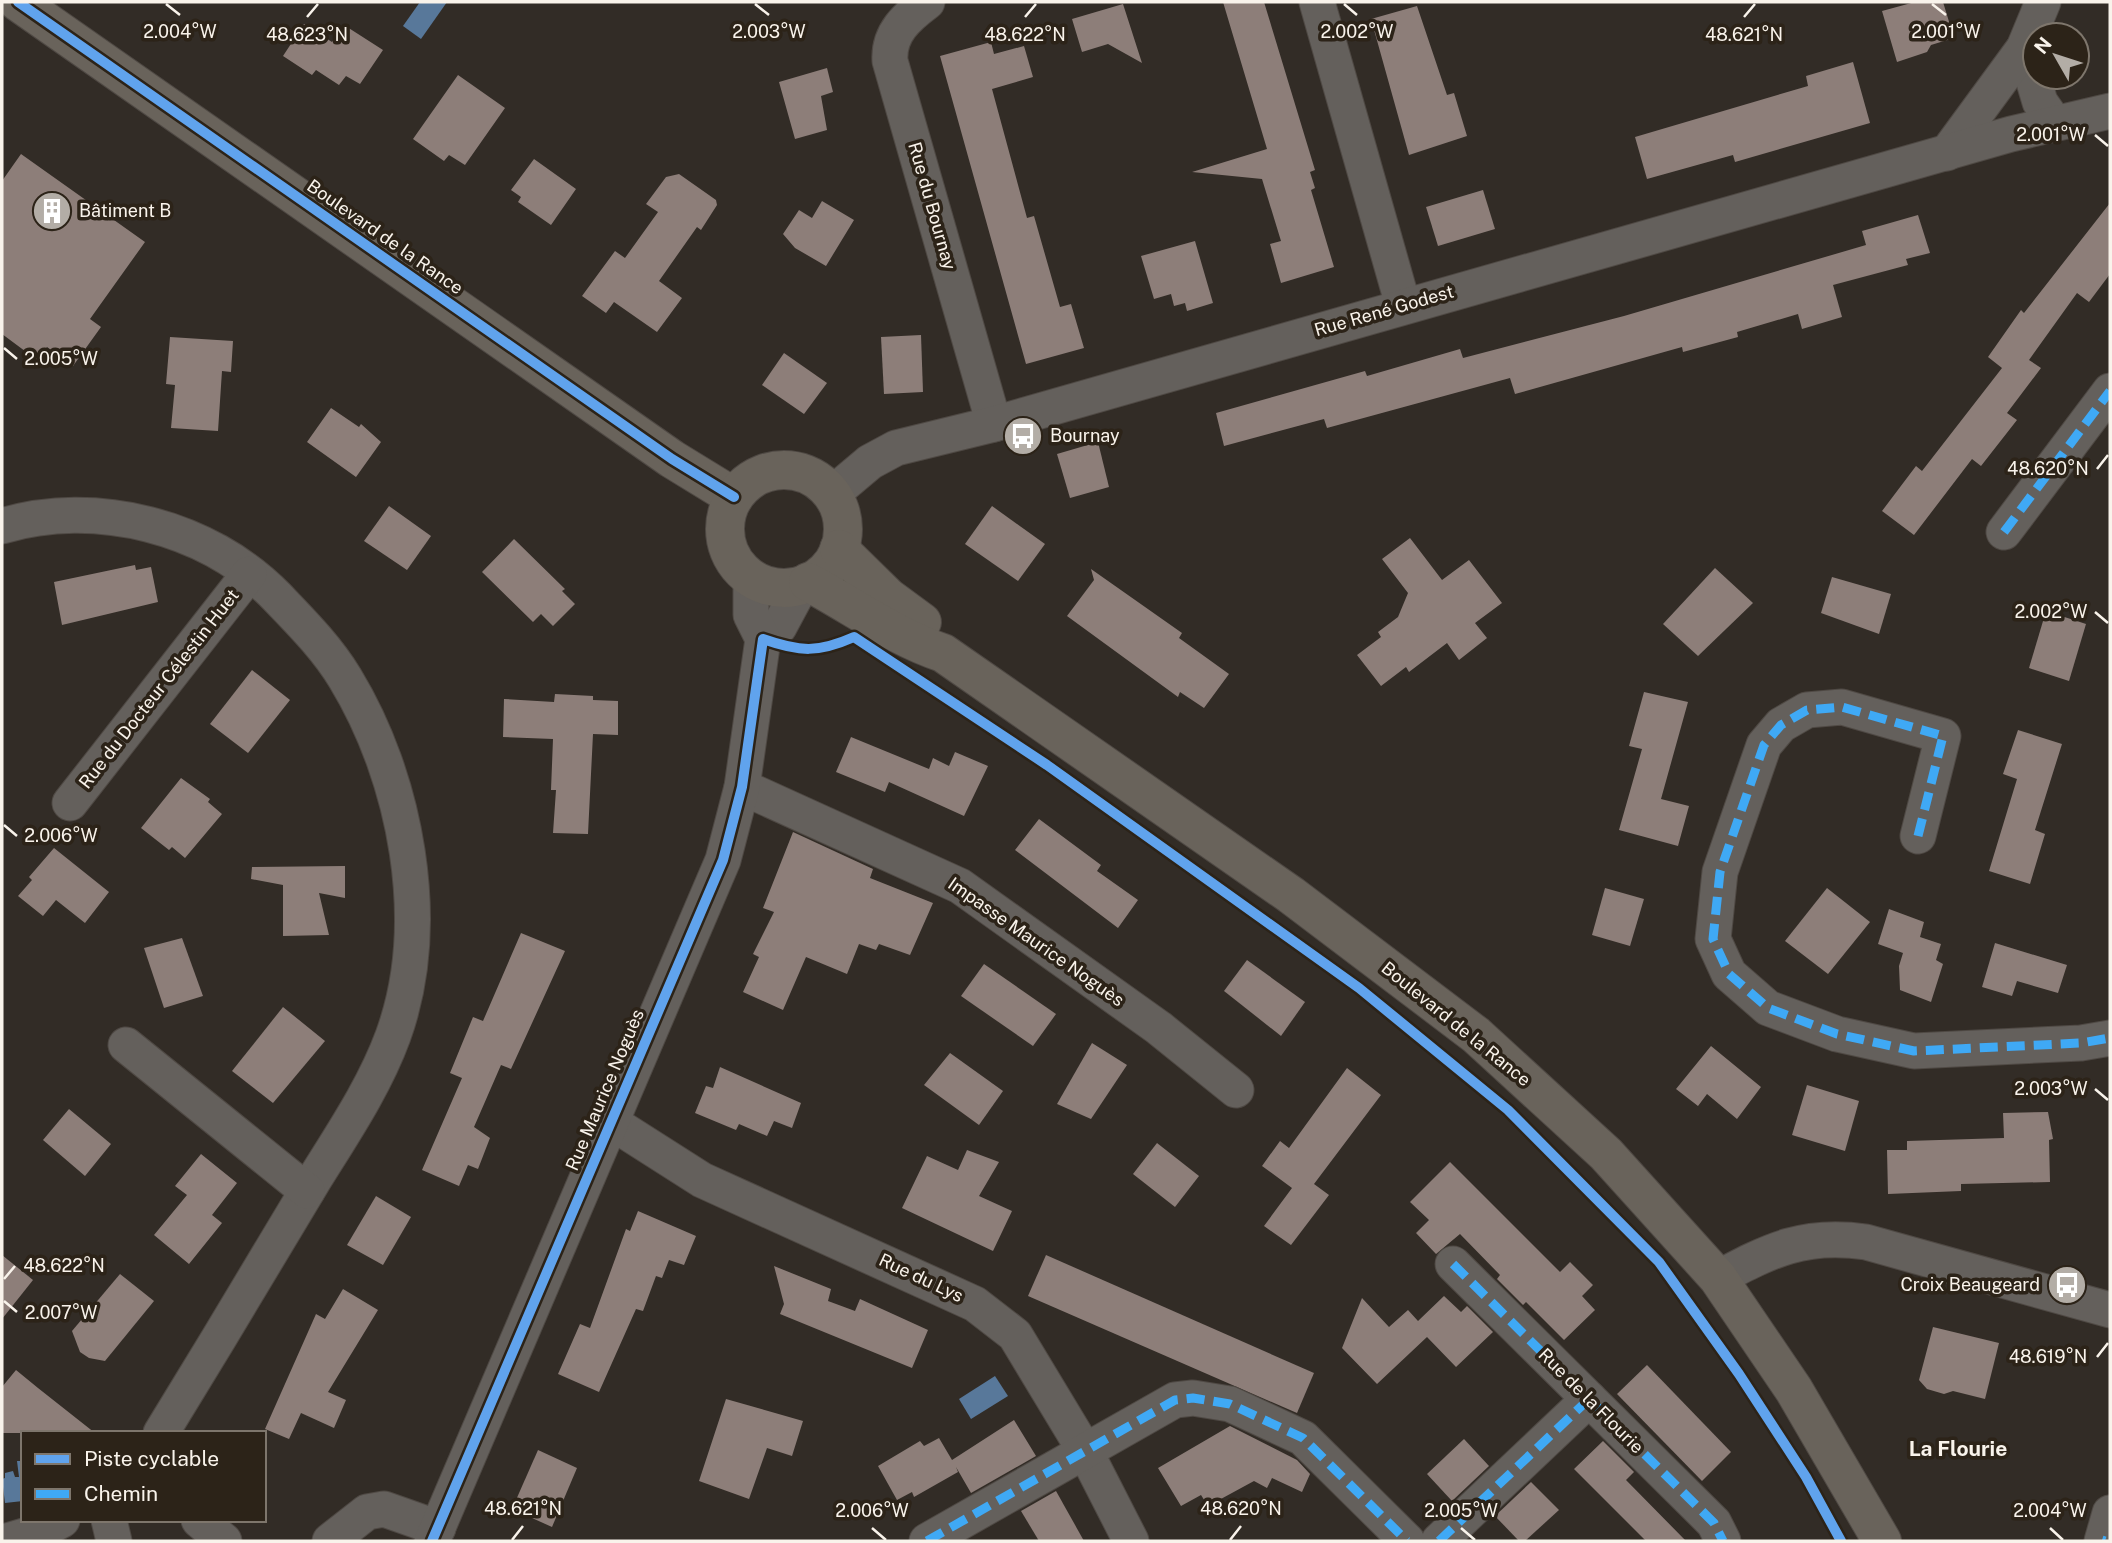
<svg xmlns="http://www.w3.org/2000/svg" width="2112" height="1543" font-family="'Public Sans',sans-serif">
	<style>
		.water { fill: #58789a }
		.building { fill: #8d7e79 }
		.lines { fill: none; stroke-linecap: round; stroke-linejoin: round }
		.minor-casing { stroke: #4f4944; stroke-width: 37 }
		.major-casing { stroke: #4f4944; stroke-width: 40 }
		.minor { stroke: #64605c; stroke-width: 35 }
		.major { stroke: #69635b; stroke-width: 38 }
		.quiet { stroke: #3fa9f5; stroke-width: 9; stroke-dasharray: 18 9; stroke-linecap: butt }
		.cycleway-casing { stroke: #2c2318; stroke-width: 15 }
		.cycleway { stroke: #60a3ed; stroke-width: 10 }
		.ticks { fill: none; stroke: #f9f3eb; stroke-width: 2.5 }
		.labels { text-anchor: middle; stroke-width: 7; stroke-linejoin: round; paint-order: stroke }
		.street-label { font-size: 18px; fill: #f9f3eb; stroke: #2c2318 }
		.poi-label { font-size: 18px; fill: #f9f3eb; stroke: #2c2318; text-anchor: start }
		.quarter-label { font-size: 21px; font-weight: bold; fill: #f9f3eb; stroke: #2c2318 }
		.ticks-label { font-size: 18px; text-anchor: middle; fill: #f9f3eb; stroke: #2c2318; stroke-width: 7; stroke-linejoin: round; paint-order: stroke }
	</style>
	<rect width="100%" height="100%" fill="#322c26"/>
	<!-- water -->
	<g class="water">
		<path d="M420 2H447L421 39 403 26Z"/>
		<path d="M995 1376 1008 1396 971 1419 959 1399Z"/>
		<path d="M17 1461H23V1501L5 1503 2 1479 5 1478V1473L13 1471 15 1477H19Z"/>
	</g>
	<!-- building -->
	<g class="building">
		<path d="M1223 2H1264L1315 170 1310 172 1315 188 1311 190 1334 267 1281 283 1270 244 1281 241 1262 179 1192 172 1267 149Z"/>
		<path d="M1915 2H1943L1954 38 1931 45 1927 52 1897 62 1882 11Z"/>
		<path d="M1123 4 1142 63 1108 44 1082 52 1072 19Z"/>
		<path d="M1417 6 1447 95 1454 93 1467 136 1409 155 1371 19Z"/>
		<path d="M304 24 332 42 344 25 383 50 360 84 346 76 339 85 316 70 312 75 283 56Z"/>
		<path d="M991 42 994 54 1024 46 1033 77 992 89 1027 218 1034 216 1060 307 1071 304 1084 348 1026 364 940 56Z"/>
		<path d="M1853 62 1870 123 1735 162 1733 155 1647 179 1635 137 1808 86 1806 76Z"/>
		<path d="M827 68 833 92 821 96 827 130 795 139 779 82Z"/>
		<path d="M458 75 505 108 465 165 449 155 444 161 413 139Z"/>
		<path d="M21 154 145 242 90 319 101 327 73 366 47 347 37 360 2 334V181Z"/>
		<path d="M534 159 576 189 551 225 518 202 521 197 511 190Z"/>
		<path d="M679 174 716 200 717 205 701 230 697 227 659 281 682 298 657 332 614 302 606 313 582 296 615 251 625 258 658 212 646 204 666 177Z"/>
		<path d="M1483 190 1495 229 1438 246 1426 207Z"/>
		<path d="M822 201 854 220 826 266 795 248 783 234 799 210 812 218Z"/>
		<path d="M2110 203V274L2089 302 2077 293 2029 360 2041 368 2007 413 2017 420 1981 466 1972 459 1914 535 1882 511 1916 466 1922 471 2002 368 1988 357 2021 310 2024 313Z"/>
		<path d="M1918 215 1930 253 1906 259 1908 265 1833 285 1842 317 1802 329 1798 314 1737 332 1738 337 1683 352 1682 347 1515 394 1510 378 1327 428 1324 419 1224 446 1216 413 1365 371 1367 376 1460 349 1463 358 1624 316 1866 245 1862 231Z"/>
		<path d="M1195 241 1213 303 1187 311 1185 303 1174 306 1171 294 1154 299 1141 256Z"/>
		<path d="M921 335 923 392 884 394 881 337Z"/>
		<path d="M170 337 233 341 231 372 222 371 218 431 171 428 175 385 166 384Z"/>
		<path d="M784 353 827 383 804 414 762 385Z"/>
		<path d="M331 408 359 427 361 424 381 442 356 477 307 442Z"/>
		<path d="M1098 442 1109 487 1070 498 1057 454Z"/>
		<path d="M389 506 431 536 407 570 364 541Z"/>
		<path d="M992 506 1045 544 1018 581 965 544Z"/>
		<path d="M1410 538 1442 580 1469 560 1502 603 1475 623 1487 638 1459 660 1447 643 1409 672 1406 667 1381 686 1357 655 1381 637 1378 632 1398 617 1408 593 1382 559Z"/>
		<path d="M514 539 565 589 562 591 575 604 553 626 541 614 533 622 482 572Z"/>
		<path d="M135 565 136 570 151 567 158 602 62 625 54 582Z"/>
		<path d="M1715 568 1753 603 1698 656 1663 624Z"/>
		<path d="M1091 569 1182 633 1179 638 1229 674 1204 708 1180 692 1178 697 1067 616 1094 580Z"/>
		<path d="M1832 577 1891 594 1879 634 1821 613Z"/>
		<path d="M2046 611 2086 624 2069 681 2029 668Z"/>
		<path d="M252 670 290 700 248 753 210 724Z"/>
		<path d="M1644 692 1688 702 1661 799 1689 806 1678 846 1619 830 1642 749 1629 746Z"/>
		<path d="M555 694 593 696V700L618 701V735L593 734 588 834 553 833 556 790H551L553 739 503 737 504 699 554 702Z"/>
		<path d="M2018 730 2062 744 2035 830 2045 834 2030 884 1989 871 2017 779 2003 774Z"/>
		<path d="M851 737 929 769 933 758 949 766 955 752 988 766 964 816 889 782 885 792 836 772Z"/>
		<path d="M181 778 210 799 208 802 222 814 185 858 172 847 169 850 141 828Z"/>
		<path d="M1039 819 1101 865 1097 871 1138 900 1118 928 1015 850Z"/>
		<path d="M793 832 873 869 870 878 933 903 910 955 879 944 876 950 859 944 847 974 806 957 783 1010 743 992 759 957 753 954 774 912 763 908Z"/>
		<path d="M54 848 109 892 85 923 56 900 43 916 18 896 32 880 29 877Z"/>
		<path d="M345 866V898L319 893 329 935 283 936V885L251 879 252 867Z"/>
		<path d="M1605 888 1644 899 1630 946 1592 935Z"/>
		<path d="M1827 888 1870 922 1828 974 1785 941Z"/>
		<path d="M1889 909 1924 922 1920 937 1941 944 1936 960 1943 964 1931 1002 1900 990 1899 966 1903 953 1878 944Z"/>
		<path d="M521 933 565 951 511 1069 501 1065 474 1127 490 1138 478 1169 468 1165 459 1186 422 1170 462 1078 450 1073 473 1017 483 1021Z"/>
		<path d="M182 938 203 996 164 1008 144 948Z"/>
		<path d="M1995 943 2067 965 2058 993 2017 981 2012 996 1982 987Z"/>
		<path d="M1247 960 1305 1002 1281 1036 1224 991Z"/>
		<path d="M984 964 1056 1014 1033 1046 961 996Z"/>
		<path d="M283 1007 325 1041 273 1103 232 1071Z"/>
		<path d="M1092 1043 1127 1065 1091 1119 1057 1104Z"/>
		<path d="M1711 1046 1761 1087 1737 1119 1707 1094 1698 1106 1676 1089Z"/>
		<path d="M950 1053 1003 1091 979 1125 924 1085Z"/>
		<path d="M720 1067 801 1103 792 1128 774 1121 767 1136 739 1124 736 1130 695 1113 706 1086 713 1088Z"/>
		<path d="M1347 1068 1381 1095 1314 1184 1329 1195 1291 1245 1264 1226 1292 1188 1262 1166 1280 1141 1289 1148Z"/>
		<path d="M1807 1085 1859 1101 1845 1151 1792 1135Z"/>
		<path d="M69 1109 111 1144 85 1176 43 1140Z"/>
		<path d="M2048 1112 2053 1139 2049 1140 2050 1182 1961 1184V1191L1888 1194 1887 1150H1907V1141L2004 1138 2003 1113Z"/>
		<path d="M1157 1143 1199 1176 1175 1207 1133 1174Z"/>
		<path d="M967 1150 999 1162 979 1196 1012 1211 993 1251 902 1208 927 1156 958 1170Z"/>
		<path d="M201 1154 237 1183 212 1215 222 1223 189 1264 154 1235 187 1195 175 1186Z"/>
		<path d="M1450 1162 1560 1272 1570 1262 1593 1285 1582 1296 1595 1310 1564 1340 1526 1302 1523 1305 1497 1279 1500 1275 1460 1234 1436 1254 1416 1233 1429 1220 1410 1202Z"/>
		<path d="M376 1196 411 1217 383 1265 347 1245Z"/>
		<path d="M638 1211 696 1236 684 1265 669 1260 662 1278 656 1276 643 1311 636 1309 599 1392 558 1374 580 1324 590 1328 626 1229 630 1231Z"/>
		<path d="M2 1255 33 1280 2 1319Z"/>
		<path d="M1046 1255 1314 1373 1297 1413 1028 1296Z"/>
		<path d="M774 1266 831 1289 828 1301 855 1311 860 1299 928 1330 912 1368 780 1314 784 1304Z"/>
		<path d="M120 1274 154 1301 105 1361 89 1358 80 1352 72 1331Z"/>
		<path d="M343 1289 378 1310 328 1392 346 1400 334 1428 301 1413 289 1439 265 1429 316 1314 325 1319Z"/>
		<path d="M1444 1296 1461 1312 1467 1306 1493 1332 1456 1367 1427 1337 1377 1384 1342 1348 1362 1298 1389 1327 1408 1310 1418 1321Z"/>
		<path d="M1933 1327 1999 1343 1985 1399 1953 1391 1944 1394 1927 1389 1919 1380Z"/>
		<path d="M1647 1365 1731 1452 1702 1481 1617 1394Z"/>
		<path d="M16 1370 38 1388 95 1433H2V1387Z"/>
		<path d="M726 1399 803 1421 792 1456 767 1448 749 1499 699 1481Z"/>
		<path d="M1014 1420 1036 1456 971 1493 956 1467 958 1472 914 1497 912 1492 897 1500 878 1466 920 1441 924 1446 939 1438 952 1460Z"/>
		<path d="M1230 1426 1297 1460 1310 1474 1302 1492 1272 1478 1267 1488 1254 1481 1208 1506 1201 1495 1181 1506 1158 1468Z"/>
		<path d="M1464 1439 1489 1466 1452 1501 1427 1474Z"/>
		<path d="M1603 1441 1634 1472 1626 1480 1686 1541H1646L1574 1469Z"/>
		<path d="M538 1450 577 1468 552 1527 512 1509Z"/>
		<path d="M1531 1482 1559 1510 1525 1541H1519L1495 1516Z"/>
		<path d="M1056 1491 1084 1541H1039L1021 1511Z"/>
	</g>
	<g class="lines">
		<!-- minor casing -->
		<g class="minor-casing">
			<g id="minor">
				<path d="M927 2C907 17 888 33 890 61L994 424"/>
				<path d="M1317 2 1403 305"/>
				<path d="M2024 48 2040 102 2054 122"/>
				<path d="M1947 153 2024 48 2043 2"/>
				<path d="M832 494 870 462 896 448 994 424 2011 134 2110 111"/>
				<path d="M2 526C95 498 208 526 277 597 301 622 327 648 345 678 406 778 434 923 393 1036 374 1088 341 1136 312 1183 262 1267 212 1350 161 1433"/>
				<path d="M2004 532 2110 391"/>
				<path d="M763 639 779 627 801 586"/>
				<path d="M742 787 960 886 1159 1028 1236 1090"/>
				<path d="M70 803 249 574"/>
				<path d="M1918 836 1943 736 1842 707 1807 710 1781 725 1764 745 1720 872 1713 939 1729 974 1768 1008 1837 1034 1914 1051 2081 1043 2110 1038"/>
				<path d="M126 1045 307 1191"/>
				<path d="M611 1122 702 1180 975 1304 1015 1335 1085 1451 1131 1541"/>
				<path d="M1453 1264 1714 1523 1723 1541"/>
				<path d="M1718 1278C1771 1250 1804 1233 1866 1242L2110 1310"/>
				<path d="M109 1520 114 1541"/>
				<path d="M199 1520 224 1541"/>
				<path d="M7 1541 41 1531 62 1520"/>
				<path d="M330 1541 367 1512 384 1509 438 1528"/>
				<path d="M432 1541 723 860 742 787 763 639 751 615V578"/>
				<path d="M927 1541 1175 1400 1193 1398 1230 1404 1303 1438 1407 1541"/>
				<path d="M1439 1541 1589 1399"/>
				<path d="M2102 1541 2110 1513"/>
			</g>
		</g>
		<!-- major casing -->
		<g class="major-casing">
			<g id="major">
				<path d="M18 2 672 459 734 497"/>
				<circle cx="784" cy="529" r="59"/>
				<path d="M839 549 888 597 922 622"/>
				<path d="M808 582C853 606 895 637 943 653L1291 895 1476 1035 1606 1154 1718 1278 1794 1390 1882 1541"/>
			</g>
		</g>
		<!-- minor -->
		<use href="#minor" class="minor"/>
		<!-- major -->
		<use href="#major" class="major"/>
		<!-- quiet -->
		<g class="quiet">
			<path d="M2004 532 2110 391"/>
			<path d="M1918 836 1943 736 1842 707 1807 710 1781 725 1764 745 1720 872 1713 939 1729 974 1768 1008 1837 1034 1914 1051 2081 1043 2110 1038"/>
			<path d="M1453 1264 1714 1523 1723 1541"/>
			<path d="M2102 1540 2105 1541"/>
			<path d="M927 1541 1175 1400 1193 1398 1230 1404 1303 1438 1407 1541"/>
			<path d="M1439 1541 1589 1399"/>
		</g>
		<!-- cycleway casing -->
		<g class="cycleway-casing">
			<g id="cycleway">
				<path d="M18 2 672 459 734 497"/>
				<path d="M432 1541 723 860 742 787 763 639C800 652 818 653 854 637L1047 765 1359 988 1508 1110 1659 1262 1739 1374 1806 1477 1841 1541"/>
			</g>
		</g>
		<!-- cycleway -->
		<use href="#cycleway" class="cycleway"/>
	</g>
	<!-- ticks -->
	<path class="ticks" d="M166 4 180 15M755 4 769 15M1344 4 1357 15M1932 4 1946 15M307 17 318 4M1025 17 1036 4M1744 17 1755 4M2095 135 2108 146M4 348 17 359M2097 469 2108 455M2095 612 2108 623M4 825 17 836M2095 1089 2108 1100M4 1279 15 1266M4 1301 17 1312M2097 1357 2108 1343M872 1528 886 1540M1461 1528 1475 1540M2050 1528 2063 1540M512 1540 523 1526M1230 1540 1241 1526"/>
	<!-- icons -->
	<defs>
		<g id="building-disc" transform="scale(2.0125)"><circle r="9.5" fill="#b3ada6" stroke="#2c2318"/><path d="M-4-6H4V6H1V3H-1V6H-4ZM-2.5-4.3h1.7v1.8h-1.7ZM.8-4.3h1.7v1.8H.8ZM-2.5-1h1.7V.8h-1.7ZM.8-1h1.7V.8H.8Z" fill="#fff"/></g>
		<g id="bus-disc" transform="scale(2.0125)"><circle r="9.5" fill="#b3ada6" stroke="#2c2318"/><path d="M-5-6H5V4H4V6H2V4H-2V6H-4V4H-5ZM-3.5-4V0h7V-4ZM-3.5 1.2v1.5H-2V1.2ZM2 1.2v1.5H3.5V1.2Z" fill="#fff"/></g>
	</defs>
	<g fill-rule="evenodd">
		<use href="#building-disc" x="52" y="211"/>
		<use href="#bus-disc" x="1023" y="436"/>
		<use href="#bus-disc" x="2067" y="1285"/>
	</g>
	<g class="labels">
		<!-- street labels -->
		<g class="street-label">
			<text transform="translate(932 206) rotate(74)" y="6">Rue du Bournay</text>
			<text transform="translate(385 237) rotate(35)" y="6">Boulevard de la Rance</text>
			<text transform="translate(1384 311) rotate(-16)" y="6">Rue René Godest</text>
			<text transform="translate(159 689) rotate(-52)" y="6">Rue du Docteur Célestin Huet</text>
			<text transform="translate(1036 942) rotate(35)" y="6">Impasse Maurice Noguès</text>
			<text transform="translate(1456 1024) rotate(39)" y="6">Boulevard de la Rance</text>
			<text transform="translate(605 1090) rotate(-67)" y="6">Rue Maurice Noguès</text>
			<text transform="translate(921 1278) rotate(25)" y="6">Rue du Lys</text>
			<text transform="translate(1591 1401) rotate(45)" y="6">Rue de la Flourie</text>
		</g>
		<!-- poi labels -->
		<g class="poi-label">
			<text x="79" y="217">Bâtiment B</text>
			<text x="1050" y="442">Bournay</text>
			<text x="2040" y="1291" text-anchor="end">Croix Beaugeard</text>
		</g>
		<!-- quarter labels -->
		<g class="quarter-label">
			<text x="1958" y="1456">La Flourie</text>
		</g>
	</g>
	<g class="ticks-label">
		<text x="1946" y="38">2.001°W</text>
		<text x="180" y="38">2.004°W</text>
		<text x="769" y="38">2.003°W</text>
		<text x="1357" y="38">2.002°W</text>
		<text x="307" y="41">48.623°N</text>
		<text x="1025" y="41">48.622°N</text>
		<text x="1744" y="41">48.621°N</text>
		<text x="2051" y="141">2.001°W</text>
		<text x="61" y="365">2.005°W</text>
		<text x="2048" y="475">48.620°N</text>
		<text x="2051" y="618">2.002°W</text>
		<text x="61" y="842">2.006°W</text>
		<text x="2051" y="1095">2.003°W</text>
		<text x="64" y="1272">48.622°N</text>
		<text x="61" y="1319">2.007°W</text>
		<text x="2048" y="1363">48.619°N</text>
		<text x="523" y="1515">48.621°N</text>
		<text x="1241" y="1515">48.620°N</text>
		<text x="872" y="1517">2.006°W</text>
		<text x="1461" y="1517">2.005°W</text>
		<text x="2050" y="1517">2.004°W</text>
	</g>
	<!-- border -->
	<rect width="2112" height="1543" fill="none" stroke="#f9f3eb" stroke-width="7"/>
	<!-- legend -->
	<rect x="21" y="1431" width="245" height="91" fill="#2c2318" stroke="#7e766c" stroke-width="2"/>
	<rect x="35" y="1454" width="35" height="10" fill="#60a3ed" stroke="#7e766c" stroke-width="2"/>
	<text x="84" y="1466" font-size="21" fill="#f9f3eb">Piste cyclable</text>
	<rect x="35" y="1489" width="35" height="10" fill="#3fa9f5" stroke="#7e766c" stroke-width="2"/>
	<text x="84" y="1501" font-size="21" fill="#f9f3eb">Chemin</text>
	<!-- north arrow -->
	<g transform="translate(2056 56) rotate(309)"><circle r="33" fill="#2c2318" stroke="#7e766c" stroke-width="2"/>
	<path d="M0-5L12 26L0 18L-12 26Z" fill="#b3ada6"/>
	<text y="-10" font-size="19" font-weight="bold" text-anchor="middle" fill="#f9f3eb">N</text>
	</g>
</svg>
